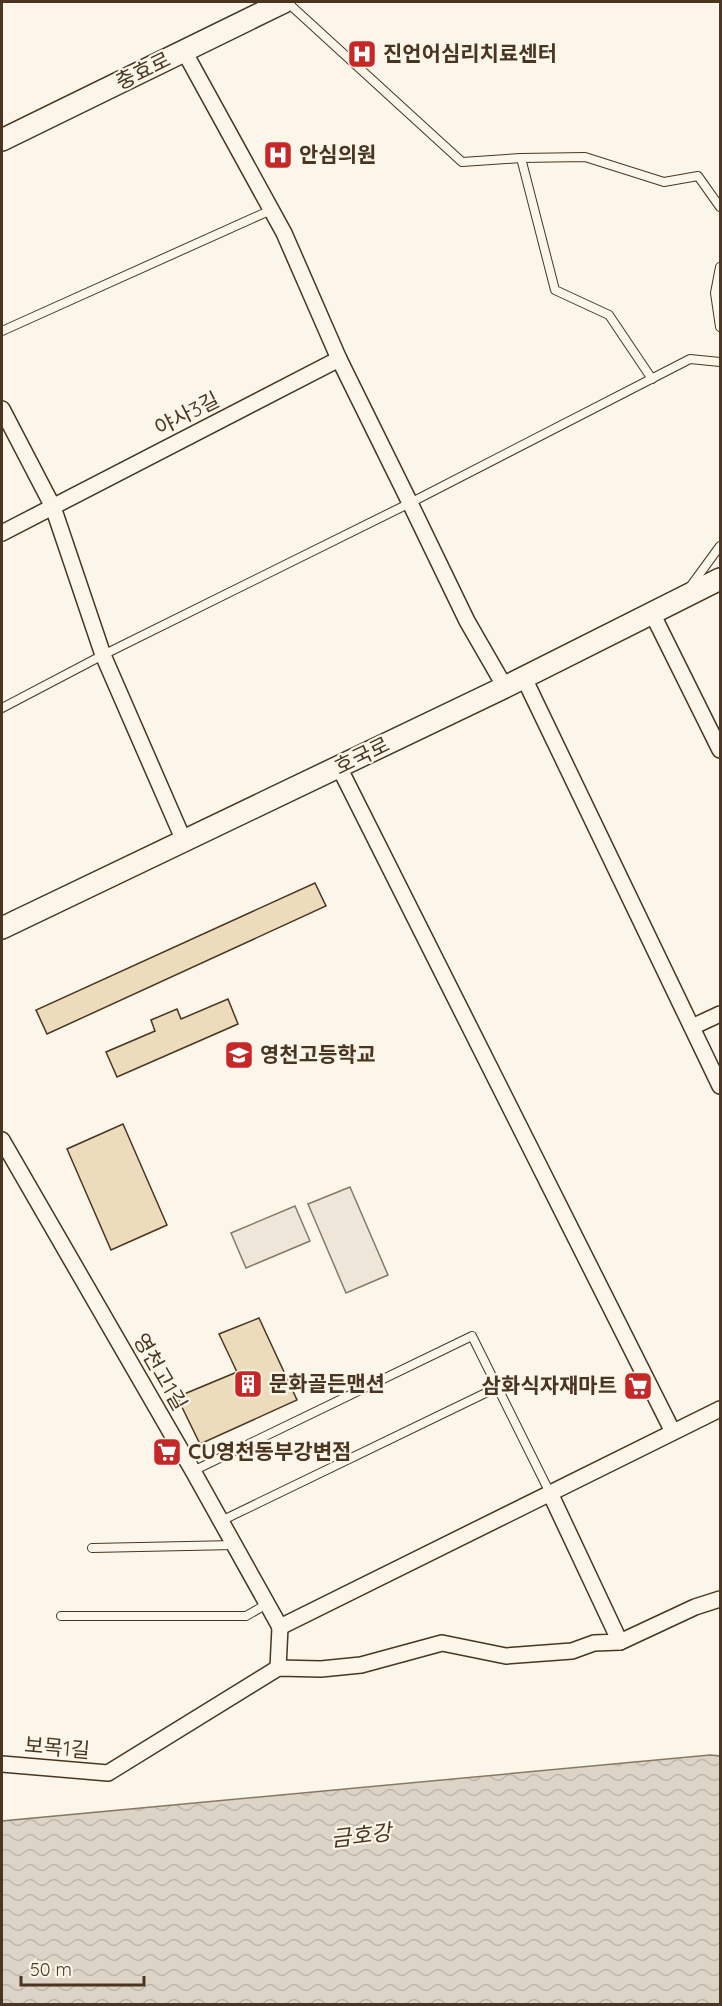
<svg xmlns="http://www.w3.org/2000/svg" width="722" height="2006" font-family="Quicksand,'Noto Sans KR',sans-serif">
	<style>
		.pitch { fill: #ede6d9; stroke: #887966; stroke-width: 1.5 }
		.water { fill: url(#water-waves); stroke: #887966; stroke-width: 1.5 }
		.building { fill: #ecdcbc; stroke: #4a3520; stroke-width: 1.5 }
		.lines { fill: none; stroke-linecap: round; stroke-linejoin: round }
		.lane-casing { stroke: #4a3520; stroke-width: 10 }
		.street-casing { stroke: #4a3520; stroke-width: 18 }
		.secondary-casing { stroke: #4a3520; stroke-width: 24 }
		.lane { stroke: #fbf6e9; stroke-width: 8 }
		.street { stroke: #fbf6e9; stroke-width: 15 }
		.secondary { stroke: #fbf6e9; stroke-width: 21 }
		.labels { text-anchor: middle; stroke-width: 4.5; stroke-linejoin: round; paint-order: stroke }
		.poi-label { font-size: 21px; font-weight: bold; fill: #4a3520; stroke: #fbf6e9; text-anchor: start }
		.street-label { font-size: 21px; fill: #4a3520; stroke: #fbf6e9 }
		.water-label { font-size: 22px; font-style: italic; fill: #4a3520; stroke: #fbf6e9 }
	</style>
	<defs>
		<pattern id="water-waves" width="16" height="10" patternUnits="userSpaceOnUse" patternTransform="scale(1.5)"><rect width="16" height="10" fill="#dcd4c6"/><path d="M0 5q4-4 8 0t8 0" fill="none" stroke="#beb7aa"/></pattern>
	</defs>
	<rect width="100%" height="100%" fill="#fbf6e9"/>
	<!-- pitch -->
	<g class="pitch">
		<path d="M350 1187 388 1275 346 1293 308 1204Z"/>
		<path d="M295 1206 310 1241 246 1268 231 1233Z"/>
	</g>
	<!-- water -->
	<path class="water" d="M710 1755 720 1756V2004H2V1821Z"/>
	<!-- building -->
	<g class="building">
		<path d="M315 883 326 906 47 1034 36 1010Z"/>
		<path d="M228 999 238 1024 117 1077 106 1052 155 1031 151 1020 177 1009 181 1019Z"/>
		<path d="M123 1124 167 1225 111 1250 67 1149Z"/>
		<path d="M259 1318 297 1400 200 1444 177 1397 237 1372 219 1334Z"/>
	</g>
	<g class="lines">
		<!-- lane casing -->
		<g class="lane-casing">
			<g id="lane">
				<path d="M287 2 462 162 521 158 585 157 664 182 698 176 720 207"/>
				<path d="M521 158 555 290 609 315 652 379"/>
				<path d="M720 267 715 293 720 327"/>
				<path d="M2 331 271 210"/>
				<path d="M690 587 720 546"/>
				<path d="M2 708 103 655 410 503 690 359 720 362"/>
				<path d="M193 1471 472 1336 550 1493"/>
				<path d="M221 1521 498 1387"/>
				<path d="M92 1548 235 1545"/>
				<path d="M61 1616H246L267 1604"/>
			</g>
		</g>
		<!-- street casing -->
		<g class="street-casing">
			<g id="street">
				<path d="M184 51 284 233 339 359 410 503 467 621 505 687"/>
				<path d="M2 409 53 507 103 655 184 841"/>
				<path d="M2 533 339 359"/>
				<path d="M652 613 720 750"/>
				<path d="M524 678 720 1086"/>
				<path d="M339 767 673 1432"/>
				<path d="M692 1027 720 1014"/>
				<path d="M2 1140 193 1471 280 1627"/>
				<path d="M280 1627 720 1409"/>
				<path d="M620 1642 695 1607 720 1599"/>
				<path d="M278 1668 280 1627"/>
				<path d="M2 1764 108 1773 278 1668 321 1669 361 1665 442 1643 506 1656 572 1651 594 1643 620 1642 550 1493"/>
			</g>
		</g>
		<!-- secondary casing -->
		<g class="secondary-casing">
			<g id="secondary">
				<path d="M2 140 284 2"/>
				<path d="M2 928 505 687 720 579"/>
			</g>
		</g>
		<!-- lane -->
		<use href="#lane" class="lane"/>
		<!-- street -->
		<use href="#street" class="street"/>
		<!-- secondary -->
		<use href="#secondary" class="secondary"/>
	</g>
	<!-- icons -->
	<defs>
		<g id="hospital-square" transform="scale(1.5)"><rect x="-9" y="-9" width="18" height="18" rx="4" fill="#c62828" stroke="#fbf6e9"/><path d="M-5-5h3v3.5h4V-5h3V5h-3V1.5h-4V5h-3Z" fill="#fff"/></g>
		<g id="school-square" transform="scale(1.5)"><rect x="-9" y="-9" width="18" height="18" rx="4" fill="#c62828" stroke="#fbf6e9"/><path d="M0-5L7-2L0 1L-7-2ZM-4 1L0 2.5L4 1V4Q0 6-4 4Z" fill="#fff"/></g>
		<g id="building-square" transform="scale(1.5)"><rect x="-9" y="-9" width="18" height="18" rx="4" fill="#c62828" stroke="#fbf6e9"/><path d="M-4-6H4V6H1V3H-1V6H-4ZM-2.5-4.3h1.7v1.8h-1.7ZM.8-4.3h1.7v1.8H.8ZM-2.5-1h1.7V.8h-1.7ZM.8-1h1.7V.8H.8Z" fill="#fff"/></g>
		<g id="supermarket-square" transform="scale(1.5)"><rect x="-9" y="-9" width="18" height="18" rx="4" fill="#c62828" stroke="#fbf6e9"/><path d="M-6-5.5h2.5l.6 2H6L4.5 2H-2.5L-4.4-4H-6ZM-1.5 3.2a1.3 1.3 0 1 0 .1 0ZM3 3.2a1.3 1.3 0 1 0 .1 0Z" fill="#fff"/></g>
	</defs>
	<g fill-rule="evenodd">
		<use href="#hospital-square" x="362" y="54"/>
		<use href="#hospital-square" x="278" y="155"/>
		<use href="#school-square" x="239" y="1055"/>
		<use href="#building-square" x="248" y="1384"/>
		<use href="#supermarket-square" x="638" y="1386"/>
		<use href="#supermarket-square" x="167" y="1452"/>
	</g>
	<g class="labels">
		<!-- poi labels -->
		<g class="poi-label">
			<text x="383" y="61">진언어심리치료센터</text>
			<text x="299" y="162">안심의원</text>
			<text x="260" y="1062">영천고등학교</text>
			<text x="269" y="1391">문화골든맨션</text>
			<text x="617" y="1393" text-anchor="end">삼화식자재마트</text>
			<text x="188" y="1459">CU영천동부강변점</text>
		</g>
		<!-- street labels -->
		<g class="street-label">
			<text transform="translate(143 71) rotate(-26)" y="7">충효로</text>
			<text transform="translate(187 414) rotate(-27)" y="7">야사3길</text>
			<text transform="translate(362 756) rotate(-26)" y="7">호국로</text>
			<text transform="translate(160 1372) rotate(60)" y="7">영천고1길</text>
			<text transform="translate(57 1748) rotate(5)" y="7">보목1길</text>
		</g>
		<!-- water labels -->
		<g class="water-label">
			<text transform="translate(361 1835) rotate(-7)" y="8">금호강</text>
		</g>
	</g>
	<!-- border -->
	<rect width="722" height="2006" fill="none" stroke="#4a3520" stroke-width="6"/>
	<!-- scale -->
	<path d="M21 1976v9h123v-9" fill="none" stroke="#4a3520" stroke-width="3"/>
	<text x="30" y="1976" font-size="18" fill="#4a3520" stroke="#fbf6e9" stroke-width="4.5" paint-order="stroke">50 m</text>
</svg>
